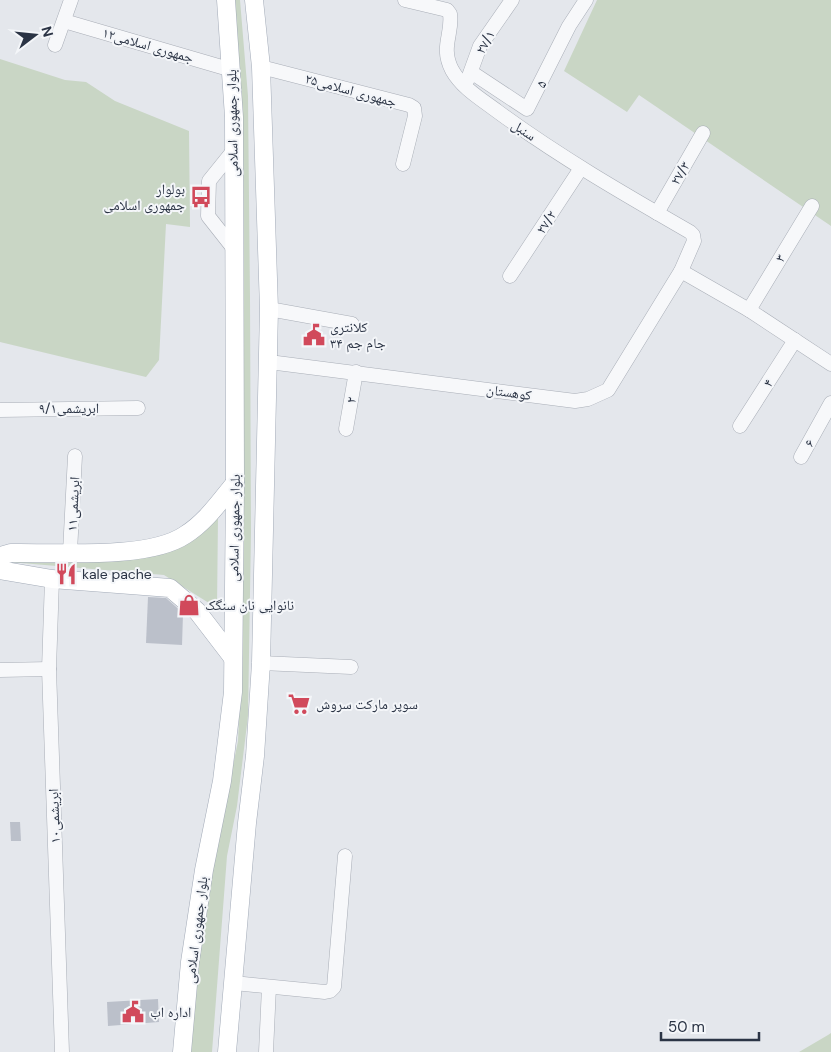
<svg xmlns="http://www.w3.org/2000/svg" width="831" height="1052" font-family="'DM Sans','Noto Naskh Arabic',sans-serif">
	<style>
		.green { fill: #c9d6c5 }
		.building { fill: #bbc0ca }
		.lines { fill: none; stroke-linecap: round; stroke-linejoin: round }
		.minor-casing { stroke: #a9aeb7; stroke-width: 15 }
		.major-casing { stroke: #a3abb8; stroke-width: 19 }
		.minor { stroke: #f7f8fa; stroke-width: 14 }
		.major { stroke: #fff; stroke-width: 18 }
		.labels { text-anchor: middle; stroke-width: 4; stroke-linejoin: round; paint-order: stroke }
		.street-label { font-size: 14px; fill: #2b3445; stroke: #f4f6f9 }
		.poi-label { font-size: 14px; fill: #2b3445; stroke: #f4f6f9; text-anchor: start }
	</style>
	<rect width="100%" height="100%" fill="#e4e7ec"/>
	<!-- green -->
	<g class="green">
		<path d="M234 0H240L248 96 250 298 251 532 248 716 237 806 227 856 212 1052H188L205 904 238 741 241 672 244 280 243 153Z"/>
		<path d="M597 0H831V226L639 95 627 112 564 71Z"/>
		<path d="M0 59 65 80 86 82 115 101 189 131 190 227 166 224 159 360 146 377 0 342Z"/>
		<path d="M218 517 217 608 164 575 9 562 130 557Z"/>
		<path d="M831 1033V1052H799L828 1035Z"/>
	</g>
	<!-- building -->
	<g class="building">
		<path d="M148 597 166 598 183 613 182 645 146 643Z"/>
		<path d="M10 822H20L21 841H11Z"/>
		<path d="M158 999 159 1022 108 1026 107 1002Z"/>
	</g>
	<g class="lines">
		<!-- minor casing -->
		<g class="minor-casing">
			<g id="minor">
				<path d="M64 21 232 70"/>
				<path d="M55 45 71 0"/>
				<path d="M261 67 409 105 414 108 415 116 403 164"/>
				<path d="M471 72 527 109 569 26 586 0"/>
				<path d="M468 79 480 46 512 0"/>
				<path d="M234 150 209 181 208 216 234 249"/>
				<path d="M657 213 703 133"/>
				<path d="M681 271 749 310 831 364"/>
				<path d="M510 276 581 168"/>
				<path d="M269 309 352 324"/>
				<path d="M749 310 812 206"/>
				<path d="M269 362 575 401 588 399 608 390 681 271 694 241 693 235 690 232C624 194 558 156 497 111 481 99 462 88 452 70 440 47 453 34 450 14L447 10 405 0"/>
				<path d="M0 410 138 408"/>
				<path d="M740 426 795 340"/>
				<path d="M346 429 356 372"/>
				<path d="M801 457 831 403"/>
				<path d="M70 552 75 456"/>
				<path d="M52 579 49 669 62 1052"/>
				<path d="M261 663 351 667"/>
				<path d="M0 670 49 669"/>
				<path d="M234 983 325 992 330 991 334 987 345 856"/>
				<path d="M266 1052 269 987"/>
			</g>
		</g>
		<!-- major casing -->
		<g class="major-casing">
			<g id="major">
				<path d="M0 556 11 553C56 552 148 560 185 535 206 522 220 501 235 483"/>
				<path d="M0 570 52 579 170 588 197 611 233 658"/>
				<path d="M182 1052 190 962 204 870 222 781 233 692 235 483 234 117 226 0"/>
				<path d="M227 1052 247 823 255 756 261 663 269 309 261 67 254 0"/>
			</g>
		</g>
		<!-- minor -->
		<use href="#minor" class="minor"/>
		<!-- major -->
		<use href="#major" class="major"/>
	</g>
	<!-- icons -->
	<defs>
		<g id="bus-bare" transform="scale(1.725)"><path d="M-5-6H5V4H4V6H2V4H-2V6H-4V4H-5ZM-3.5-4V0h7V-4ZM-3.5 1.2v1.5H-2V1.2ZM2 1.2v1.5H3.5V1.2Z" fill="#d1495b" stroke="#f4f6f9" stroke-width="2.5" paint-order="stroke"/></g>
		<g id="civic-bare" transform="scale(1.725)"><path d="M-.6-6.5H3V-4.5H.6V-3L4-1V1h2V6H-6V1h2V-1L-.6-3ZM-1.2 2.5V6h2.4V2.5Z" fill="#d1495b" stroke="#f4f6f9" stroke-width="2.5" paint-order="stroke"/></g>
		<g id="restaurant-bare" transform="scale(1.725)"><path d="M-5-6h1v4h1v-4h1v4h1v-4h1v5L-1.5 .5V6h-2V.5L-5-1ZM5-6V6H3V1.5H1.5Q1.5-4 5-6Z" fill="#d1495b" stroke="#f4f6f9" stroke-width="2.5" paint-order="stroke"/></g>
		<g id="shop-bare" transform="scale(1.725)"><path d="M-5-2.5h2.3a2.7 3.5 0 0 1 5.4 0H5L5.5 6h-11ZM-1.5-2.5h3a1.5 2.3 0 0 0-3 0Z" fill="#d1495b" stroke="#f4f6f9" stroke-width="2.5" paint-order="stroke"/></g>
		<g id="supermarket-bare" transform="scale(1.725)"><path d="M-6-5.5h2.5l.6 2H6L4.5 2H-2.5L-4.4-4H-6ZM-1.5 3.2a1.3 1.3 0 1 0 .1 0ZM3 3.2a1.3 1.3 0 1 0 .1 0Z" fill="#d1495b" stroke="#f4f6f9" stroke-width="2.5" paint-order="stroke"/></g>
	</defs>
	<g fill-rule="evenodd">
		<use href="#bus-bare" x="201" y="197"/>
		<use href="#civic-bare" x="314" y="335"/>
		<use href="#restaurant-bare" x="66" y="574"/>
		<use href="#shop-bare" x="189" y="605"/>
		<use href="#supermarket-bare" x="299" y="704"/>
		<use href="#civic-bare" x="133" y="1012"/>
	</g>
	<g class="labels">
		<!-- street labels -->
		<g class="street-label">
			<text transform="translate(485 42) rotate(-61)" y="5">۲۷/۱</text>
			<text transform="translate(148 45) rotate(16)" y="5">جمهوری اسلامی۱۲</text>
			<text transform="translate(541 84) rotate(-62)" y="5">۵</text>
			<text transform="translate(351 90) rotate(15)" y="5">جمهوری اسلامی۲۵</text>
			<text transform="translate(232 123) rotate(-91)" y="5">بلوار جمهوری اسلامی</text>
			<text transform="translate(524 130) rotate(34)" y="5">سنبل</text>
			<text transform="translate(680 173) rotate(-59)" y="5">۲۷/۳</text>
			<text transform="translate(546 222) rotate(-57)" y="5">۲۷/۲</text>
			<text transform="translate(780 258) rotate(-59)" y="5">۳</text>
			<text transform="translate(768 383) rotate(-57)" y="5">۴</text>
			<text transform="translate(509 392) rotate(8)" y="5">کوهستان</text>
			<text transform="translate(351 400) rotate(-79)" y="5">۲</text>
			<text x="69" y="413">۹/۱ابریشمی</text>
			<text transform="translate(809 443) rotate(-62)" y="5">۶</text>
			<text transform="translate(73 504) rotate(-87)" y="5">ابریشمی۱۱</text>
			<text transform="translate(234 528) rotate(-89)" y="5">بلوار جمهوری اسلامی</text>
			<text transform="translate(54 816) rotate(-92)" y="5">ابریشمی۱۰</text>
			<text transform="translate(196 930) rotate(-83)" y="5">بلوار جمهوری اسلامی</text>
		</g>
		<!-- poi labels -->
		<g class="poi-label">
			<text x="185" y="194" text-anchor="end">بولوار<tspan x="185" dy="16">جمهوری اسلامی</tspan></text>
			<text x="330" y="332">کلانتری<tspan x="330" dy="16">۳۴ جام جم</tspan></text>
			<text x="82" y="579">kale pache</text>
			<text x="205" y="610">نانوایی نان سنگک</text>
			<text x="316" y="709">سوپر مارکت سروش</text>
			<text x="150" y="1017">اداره اب</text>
		</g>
	</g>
	<!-- north arrow -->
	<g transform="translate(35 35) rotate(74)" stroke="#f4f6f9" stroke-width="4" paint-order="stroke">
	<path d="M0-4L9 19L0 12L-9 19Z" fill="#2b3445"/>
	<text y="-8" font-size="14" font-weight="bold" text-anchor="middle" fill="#2b3445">N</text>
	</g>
	<!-- scale -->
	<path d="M661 1032v8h98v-8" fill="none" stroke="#2b3445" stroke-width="2.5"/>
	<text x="668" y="1032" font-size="15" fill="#2b3445" stroke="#f4f6f9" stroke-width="4" paint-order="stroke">50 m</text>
</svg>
